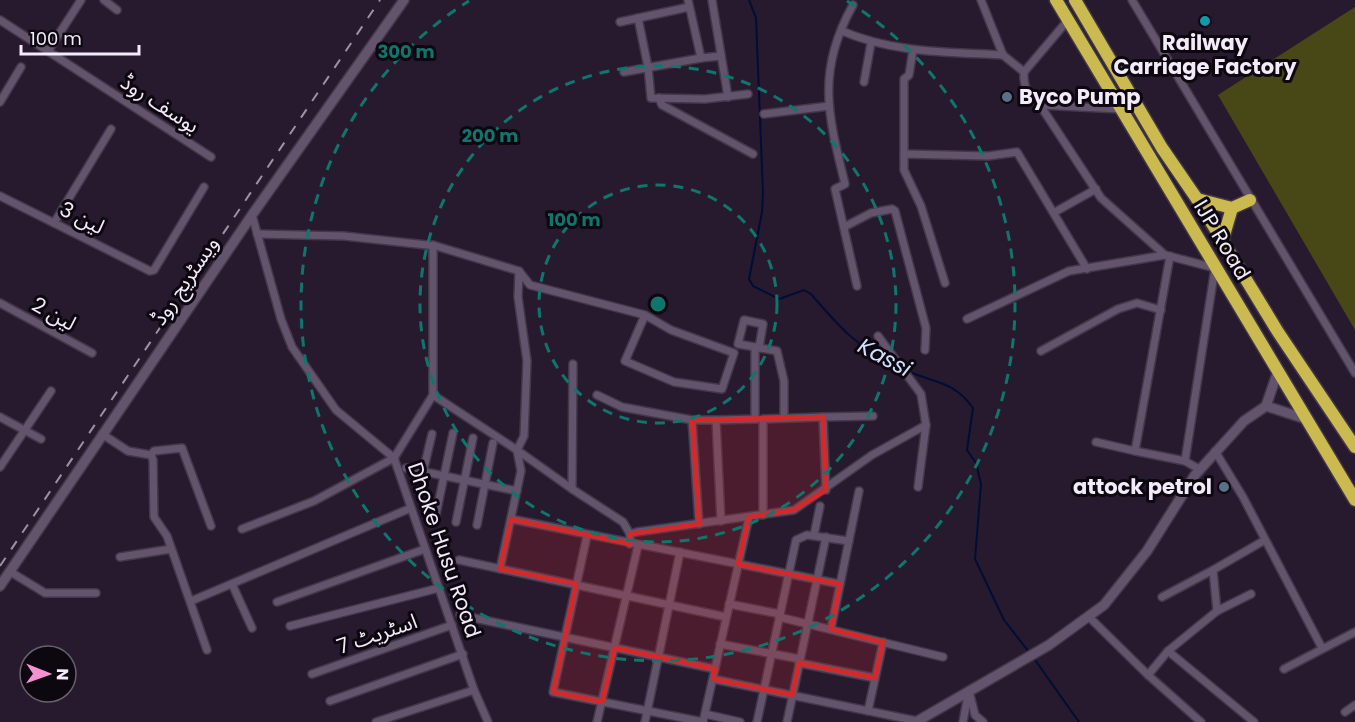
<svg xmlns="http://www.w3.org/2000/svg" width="1355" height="722" font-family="Poppins,'Noto Sans Arabic',sans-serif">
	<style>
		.green { fill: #474816 }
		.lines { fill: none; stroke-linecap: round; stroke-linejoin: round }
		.stream { stroke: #000d34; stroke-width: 2 }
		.street-casing { stroke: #423848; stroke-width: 10 }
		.secondary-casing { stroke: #423848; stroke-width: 12 }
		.highway-casing { stroke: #423848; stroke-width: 15 }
		.street { stroke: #63536c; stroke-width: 7 }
		.secondary { stroke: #63536c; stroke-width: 9 }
		.highway { stroke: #caba4f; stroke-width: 12 }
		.rail { stroke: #9d92a4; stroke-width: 2; stroke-dasharray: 10 10; stroke-linecap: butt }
		.marked { fill: #d62828; fill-opacity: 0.2; stroke: #d62828; stroke-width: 4.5; stroke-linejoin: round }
		.ring { fill: none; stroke: #0f766e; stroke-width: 3; stroke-dasharray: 10 8 }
		.culture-dot { fill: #0f9aa8; stroke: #0d0710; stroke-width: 2 }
		.service-dot { fill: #5c6f8a; stroke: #0d0710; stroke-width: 2 }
		.labels { text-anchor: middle; stroke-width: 6; stroke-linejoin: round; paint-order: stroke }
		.poi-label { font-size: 21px; font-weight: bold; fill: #f4ebfa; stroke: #0d0710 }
		.street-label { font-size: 21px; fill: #f4ebfa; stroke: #0d0710 }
		.water-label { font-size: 22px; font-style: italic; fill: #d0e1ff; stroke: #0d0710 }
		.centre { fill: #0f766e; stroke: #0d0710; stroke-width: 3 }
		.ring-label { font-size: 18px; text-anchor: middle; font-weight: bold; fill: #0f766e; stroke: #0d0710; stroke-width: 6; stroke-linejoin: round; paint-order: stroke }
	</style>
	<rect width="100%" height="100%" fill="#271a2f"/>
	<!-- green -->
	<path class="green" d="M1355 7V330L1218 95Z"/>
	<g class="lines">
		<!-- stream -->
		<g class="stream">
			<path d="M749 0 756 18 763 193 762 212 749 279 753 286 779 299 804 290 811 294C841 329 856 346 899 368"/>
			<path d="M907 371C935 383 954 381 973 408L967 450 976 463 981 484 975 559 1004 620 1029 652"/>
			<path d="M1033 657 1079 722"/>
		</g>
		<!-- street casing -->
		<g class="street-casing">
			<g id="street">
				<path d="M104 0 117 10"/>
				<path d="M712 0 728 97"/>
				<path d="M981 0 1003 55 1024 72"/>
				<path d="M1132 0 1355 373"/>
				<path d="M853 5C816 71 828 115 845 184L835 189 857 286"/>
				<path d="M638 18 648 67 651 98 705 99 748 94"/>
				<path d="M0 20 211 157"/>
				<path d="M1068 20 1024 72C1023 87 1028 96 1040 105L1120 109"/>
				<path d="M620 22 689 7"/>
				<path d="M842 31C893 53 948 52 1003 55"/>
				<path d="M48 51 81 0"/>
				<path d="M701 58 721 56"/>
				<path d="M624 72 701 58 688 0"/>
				<path d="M864 82 871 43"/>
				<path d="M659 98 662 105 753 154"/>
				<path d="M0 102 21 67"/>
				<path d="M1040 105 1101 198 1165 255 1215 268 1185 461"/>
				<path d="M764 114 829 106"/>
				<path d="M904 154V79L909 75 913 50"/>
				<path d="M0 196 150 271 154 270 204 187"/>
				<path d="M1055 212 1096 189"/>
				<path d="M252 215 281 319 292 347 336 410 394 458 474 690 488 722"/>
				<path d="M54 223 111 129"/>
				<path d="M844 227 871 213 892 209 895 211 926 328 925 350"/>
				<path d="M257 234 344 236 436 246 519 271 530 285 645 315 671 330 734 353 722 389 674 382 625 361 645 315"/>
				<path d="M1170 256 1135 451 1185 461 1199 469"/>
				<path d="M519 271 518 297 527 361 524 436 517 450 572 489"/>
				<path d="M945 283 921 206 904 170V154L988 156 1017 152 1087 269"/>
				<path d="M0 303 92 353"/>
				<path d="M967 319 1069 271 1165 255"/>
				<path d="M878 336 921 394 926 425 918 487"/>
				<path d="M755 347 738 344 744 320 763 324 759 348"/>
				<path d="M1041 351 1118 309 1137 303 1161 310"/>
				<path d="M573 364 572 489 623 522 630 534"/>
				<path d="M433 395V245"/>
				<path d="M597 395 622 407 692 420"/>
				<path d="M0 417 41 439"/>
				<path d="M755 419V347L777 351 784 381V417"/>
				<path d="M102 434 128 451 151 455 154 451 182 448 211 526"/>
				<path d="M1096 442 1135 451"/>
				<path d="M1215 451 1243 497 1322 648"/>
				<path d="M151 455 153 460 154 517 167 536 207 650"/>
				<path d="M0 467 51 391"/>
				<path d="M406 468 517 491"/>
				<path d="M423 472 432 434"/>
				<path d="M826 490 823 417 873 416"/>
				<path d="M763 515V419L823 417"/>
				<path d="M435 519 453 433"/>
				<path d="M511 519 840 584"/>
				<path d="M721 521 716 420 757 419"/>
				<path d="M456 522 473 438"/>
				<path d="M699 524 692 420H716"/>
				<path d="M477 525 493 443"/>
				<path d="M242 529 314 501 394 458 433 395 517 450 521 471 500 569"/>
				<path d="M814 535 820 506"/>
				<path d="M587 536 553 692 703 722 749 517"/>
				<path d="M630 544V534L637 532 794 510 872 455 926 425"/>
				<path d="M120 557 171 549"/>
				<path d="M459 560 726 617"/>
				<path d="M9 571 45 593H96"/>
				<path d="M232 584 252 628"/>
				<path d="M1162 597 1213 570"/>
				<path d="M191 601 411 508"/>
				<path d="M277 602 425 549"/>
				<path d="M729 604 780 614"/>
				<path d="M1217 611 1251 594"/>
				<path d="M460 615 715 669"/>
				<path d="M779 617 943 657"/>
				<path d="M1089 617 1148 675"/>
				<path d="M290 626 439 588"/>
				<path d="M831 629 859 491"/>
				<path d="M720 644 800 659"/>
				<path d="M1168 651 1254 722"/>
				<path d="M799 663 875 678"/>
				<path d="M1284 669 1355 632"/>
				<path d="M312 674 452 625"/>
				<path d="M713 679 917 721"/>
				<path d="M969 691 975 715 983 722"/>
				<path d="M330 701 463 654"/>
				<path d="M868 711 883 642"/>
				<path d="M1345 712 1355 705"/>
				<path d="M705 714 740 722"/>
				<path d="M376 722 474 690"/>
				<path d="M597 722 638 546"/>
				<path d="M645 722 680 552"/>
				<path d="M757 722 796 540 807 535 849 541"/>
				<path d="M787 722 826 537"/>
				<path d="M963 722 968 695"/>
				<path d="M1201 722 1148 675 1168 651 1217 611 1213 570 1265 540"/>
			</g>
		</g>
		<!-- secondary casing -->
		<g class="secondary-casing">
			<g id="secondary">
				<path d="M1266 406 1306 419"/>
				<path d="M0 586 252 215 404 0"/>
				<path d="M916 722 1049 645 1104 605 1147 551 1195 475 1244 421 1266 406 1278 371"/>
			</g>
		</g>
		<!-- highway casing -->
		<g class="highway-casing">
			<g id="highway">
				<path d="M1056 0 1355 500"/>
				<path d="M1075 0 1162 148 1197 199 1278 332 1355 447"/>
				<path d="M1197 199 1232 208 1250 200"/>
				<path d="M1222 242 1232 208"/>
			</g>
		</g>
		<!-- street -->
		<use href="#street" class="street"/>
		<!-- secondary -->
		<use href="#secondary" class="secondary"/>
		<!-- highway -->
		<use href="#highway" class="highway"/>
		<!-- rail -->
		<path class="rail" d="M0 566 380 0"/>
	</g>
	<!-- marked area -->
	<path class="marked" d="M823 417 826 490 794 510 749 517 738 564 840 584 831 629 883 642 875 678 799 663 792 695 713 679 715 669 615 648 602 702 553 692 576 584 500 569 511 519 630 544V534L699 524 692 420Z"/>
	<!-- distance rings -->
	<g class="ring">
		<circle cx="658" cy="304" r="119"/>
		<circle cx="658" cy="304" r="238"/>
		<path d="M847 1A357 357 0 1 1 469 1"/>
	</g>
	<!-- markers -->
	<circle class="culture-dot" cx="1205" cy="21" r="6"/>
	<g class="service-dot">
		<circle cx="1007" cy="97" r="6"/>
		<circle cx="1224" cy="487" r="6"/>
	</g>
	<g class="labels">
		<!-- poi labels -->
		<g class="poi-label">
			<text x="1205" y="50">Railway<tspan x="1205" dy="24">Carriage Factory</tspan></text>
			<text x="1019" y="104" text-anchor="start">Byco Pump</text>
			<text x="1212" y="494" text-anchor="end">attock petrol</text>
		</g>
		<!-- street labels -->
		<g class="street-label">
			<text transform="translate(160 104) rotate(33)" y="7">یوسف روڈ</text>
			<text transform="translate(82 218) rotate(27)" y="7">لین 3</text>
			<text transform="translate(1222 240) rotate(59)" y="7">IJP Road</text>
			<text transform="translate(185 281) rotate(-56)" y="7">ویسٹریج روڈ</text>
			<text transform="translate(54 314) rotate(29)" y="7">لین 2</text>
			<text transform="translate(444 550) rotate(71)" y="7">Dhoke Husu Road</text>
			<text transform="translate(377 634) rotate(-19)" y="7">اسٹریٹ 7</text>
		</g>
		<!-- water labels -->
		<g class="water-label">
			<text transform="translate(885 357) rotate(28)" y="8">Kassi</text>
		</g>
	</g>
	<circle cx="658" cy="304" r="9" class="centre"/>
	<g class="ring-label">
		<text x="406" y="58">300 m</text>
		<text x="490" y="142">200 m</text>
		<text x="574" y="226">100 m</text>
	</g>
	<!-- north arrow -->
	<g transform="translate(48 674) rotate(91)"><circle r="28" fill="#0d0710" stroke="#69626e" stroke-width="1.5"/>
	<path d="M0-4.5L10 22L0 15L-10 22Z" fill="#f591d2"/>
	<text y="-9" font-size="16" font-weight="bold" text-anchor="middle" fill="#f4ebfa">N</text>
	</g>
	<!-- scale -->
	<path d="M21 45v9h118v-9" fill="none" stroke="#f4ebfa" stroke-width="3"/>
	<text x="30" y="45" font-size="18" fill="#f4ebfa" stroke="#0d0710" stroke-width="4.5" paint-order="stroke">100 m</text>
</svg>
